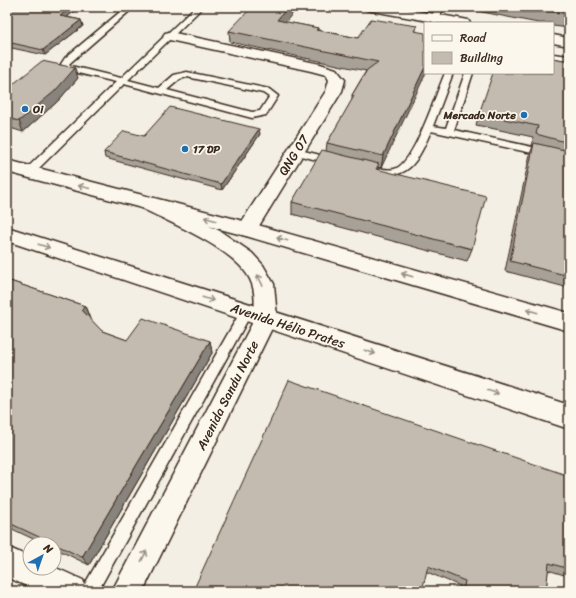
<svg xmlns="http://www.w3.org/2000/svg" width="576" height="598" font-family="Sriracha,sans-serif">
	<style>
		.lines { fill: none; stroke-linecap: round; stroke-linejoin: round }
		.service-casing { stroke: #3b2a1e; stroke-width: 3 }
		.minor-casing { stroke: #3b2a1e; stroke-width: 3 }
		.secondary-casing { stroke: #3b2a1e; stroke-width: 3 }
		.primary-casing { stroke: #3b2a1e; stroke-width: 3 }
		.service { fill: #fbf7ec; fill-rule: evenodd }
		.minor { fill: #fbf7ec; fill-rule: evenodd }
		.secondary { fill: #fbf7ec; fill-rule: evenodd }
		.primary { fill: #fbf7ec; fill-rule: evenodd }
		.wall { fill: #a8a197; stroke: #3b2a1e }
		.shaded-wall { fill: #88837b; stroke: #3b2a1e }
		.building { fill: #c3bbb0; stroke: #3b2a1e }
		.oneway { stroke: #9b9085 }
		.poi-dot { fill: #1f6fb2; stroke: #fbf7ec; stroke-width: 1.5 }
		.labels { text-anchor: middle; stroke-width: 3.5; stroke-linejoin: round; paint-order: stroke }
		.far-poi-label { font-size: 11px; font-weight: bold; fill: #3b2a1e; stroke: #fbf7ec; text-anchor: start }
		.street-label { font-size: 13px; fill: #3b2a1e; stroke: #fbf7ec }
	</style>
	<rect width="100%" height="100%" fill="#f3efe4"/>
	<filter id="ink" filterUnits="userSpaceOnUse"><feTurbulence type="fractalNoise" baseFrequency=".025" numOctaves="2"/><feDisplacementMap in="SourceGraphic" scale="8" xChannelSelector="R" yChannelSelector="G"/><feConvolveMatrix kernelMatrix="1 2 1 2 8 2 1 2 1" color-interpolation-filters="sRGB"/></filter>
	<g filter="url(#ink)">
		<g class="lines">
			<!-- service casing -->
			<g class="service-casing">
				<g id="service">
					<path d="M126 7H134L71 62 69 64 71 66 121 78 195 7H203L128 80 159 88 174 75 187 72 269 89 278 96 266 115 252 118 124 84 33 174H25L24 172 25 170 116 82 65 70 61 64 65 58ZM187 77 263 93 269 97 260 111 252 112 167 90 180 79Z"/>
					<path d="M436 7H444L439 18 442 23H434L431 18Z"/>
					<path d="M553 54 569 56V60L553 58Z"/>
					<path d="M445 73H453L433 126 446 128 465 73H473L454 130 569 155V161L431 131C418 160 409 183 372 173L371 171 372 169C380 167 389 172 397 168 415 159 436 94 445 73Z"/>
					<path d="M296 149 336 159 338 161 333 164 293 154 291 152Z"/>
					<path d="M246 307 250 309 252 312 98 591H81L242 309Z"/>
				</g>
			</g>
			<!-- minor casing -->
			<g class="minor-casing">
				<g id="minor">
					<path d="M365 7H395L463 19 468 20 470 23H440L372 11 367 10Z"/>
					<path d="M170 32 320 64 336 69 345 80 342 91 254 234 247 236 240 234 237 229 326 91 329 80 326 75 311 71 165 39 163 36 165 33Z"/>
					<path d="M553 35 569 38V46L553 43Z"/>
					<path d="M7 547 30 557V568L54 567 83 580 87 591H37L7 577Z"/>
				</g>
			</g>
			<!-- secondary casing -->
			<g class="secondary-casing">
				<path id="secondary" d="M148 197 220 231 252 253 263 265 274 284 277 318 143 591H112L255 318C254 307 256 295 252 284 241 251 171 223 141 208L138 203 141 198Z"/>
			</g>
			<!-- primary casing -->
			<g class="primary-casing">
				<g id="primary">
					<path d="M7 160 247 222 569 313V331L246 236 7 172Z"/>
					<path d="M7 227 569 405V429L7 241Z"/>
				</g>
			</g>
			<!-- service -->
			<use href="#service" class="service"/>
			<!-- minor -->
			<use href="#minor" class="minor"/>
			<!-- secondary -->
			<use href="#secondary" class="secondary"/>
			<!-- primary -->
			<use href="#primary" class="primary"/>
		</g>
		<!-- wall -->
		<g class="wall">
			<path d="M7 7H80L67 17 81 20 83 26 45 55 7 47Z"/>
			<path d="M462 7H569V28L553 26V23H538L462 8Z"/>
			<path d="M286 22 318 28V30L358 38 417 26 381 168 378 167V169L472 249 467 261 292 214V202L326 151 327 143 352 101V95L366 71 230 42 229 31Z"/>
			<path d="M569 61V288L505 271 530 154 533 146 532 145 533 137 476 125 479 114Z"/>
			<path d="M78 78 58 101 23 132 7 127V89Z"/>
			<path d="M260 134 222 190 105 158 104 152 144 136Z"/>
			<path d="M7 280 85 306 90 319 102 331 127 340 210 341 212 353 89 565 54 548V544H44L12 529 7 524Z"/>
			<path d="M569 476V571L564 575 548 570 546 591H459L460 586 427 572 193 591Z"/>
		</g>
		<!-- shaded-wall -->
		<g class="shaded-wall">
			<path d="M72 7H80L62 21 60 16Z"/>
			<path d="M288 7H298L278 31 277 20Z"/>
			<path d="M81 20 83 26 45 55 43 50Z"/>
			<path d="M425 67V73H426L381 168 383 156Z"/>
			<path d="M75 68 78 78 58 101 23 132 19 121Z"/>
			<path d="M259 129 260 134 222 190 221 184Z"/>
			<path d="M85 306 90 319 82 310Z"/>
			<path d="M210 341 212 353 89 565 82 557Z"/>
		</g>
		<!-- building -->
		<g class="building">
			<path d="M7 7H72L60 16 81 20 43 50 7 42Z"/>
			<path d="M252 7H288L277 20 318 28 316 30 358 38 371 19 417 26 414 31 425 33V67L383 156 327 143 354 96 352 95 367 70 378 62 229 31Z"/>
			<path d="M529 7H569V14L555 12Z"/>
			<path d="M553 58 569 61V143L536 134 538 126 479 114 493 73H553Z"/>
			<path d="M42 61 75 68 55 91 19 121 7 118V89Z"/>
			<path d="M170 107 259 129 221 184 104 152 124 131 144 136Z"/>
			<path d="M534 143 569 151V276L510 261Z"/>
			<path d="M322 150 379 164 376 169 486 196 472 249 292 202Z"/>
			<path d="M7 280 85 306 82 310 102 331 127 340 143 318 210 341 82 557 7 522Z"/>
			<path d="M289 380 569 476V569L549 563 546 591H463L465 581 428 566 422 591H193Z"/>
		</g>
		<!-- one-way arrows -->
		<defs><path id="oneway-shaft" d="M-6 0H5M1.5-3L5.5 0L1.5 3" fill="none" stroke-width="1.6" stroke-linecap="round" stroke-linejoin="round"/></defs>
		<g class="oneway">
			<use href="#oneway-shaft" transform="translate(84 187) rotate(-166)"/>
			<use href="#oneway-shaft" transform="translate(210 219) rotate(-165)"/>
			<use href="#oneway-shaft" transform="translate(282 239) rotate(-164)"/>
			<use href="#oneway-shaft" transform="translate(44 246) rotate(18)"/>
			<use href="#oneway-shaft" transform="translate(407 275) rotate(-164)"/>
			<use href="#oneway-shaft" transform="translate(260 280) rotate(-116)"/>
			<use href="#oneway-shaft" transform="translate(208 299) rotate(18)"/>
			<use href="#oneway-shaft" transform="translate(532 311) rotate(-164)"/>
			<use href="#oneway-shaft" transform="translate(370 352) rotate(18)"/>
			<use href="#oneway-shaft" transform="translate(493 392) rotate(18)"/>
			<use href="#oneway-shaft" transform="translate(144 556) rotate(-63)"/>
		</g>
	</g>
	<!-- markers -->
	<g class="poi-dot">
		<circle cx="25" cy="109" r="4"/>
		<circle cx="524" cy="115" r="4"/>
		<circle cx="185" cy="149" r="4"/>
	</g>
	<g class="labels">
		<!-- far-poi labels -->
		<g class="far-poi-label">
			<text x="33" y="113">Oi</text>
			<text x="516" y="119" text-anchor="end">Mercado Norte</text>
			<text x="193" y="153">17 DP</text>
		</g>
		<!-- street labels -->
		<g class="street-label">
			<text transform="translate(293 155) rotate(-58)" y="5">QNG 07</text>
			<text transform="translate(288 325) rotate(18)" y="5">Avenida Hélio Prates</text>
			<text transform="translate(227 395) rotate(-63)" y="5">Avenida Sandu Norte</text>
		</g>
	</g>
	<!-- margin -->
	<rect width="576" height="598" fill="none" stroke="#fbf7ec" stroke-width="24"/>
	<rect x="12" y="12" width="552" height="574" fill="none" stroke="#3b2a1e" stroke-width="1.5" filter="url(#ink)"/>
	<!-- legend -->
	<rect x="424" y="22" width="130" height="52" fill="#fbf7ec" stroke="#aea59a"/>
	<rect x="432" y="35" width="20" height="6" fill="#fbf7ec" stroke="#aea59a"/>
	<text x="460" y="42" font-size="12" fill="#3b2a1e">Road</text>
	<rect x="432" y="52" width="20" height="12" fill="#c3bbb0" stroke="#aea59a"/>
	<text x="460" y="62" font-size="12" fill="#3b2a1e">Building</text>
	<!-- north arrow -->
	<g transform="translate(42 556) rotate(40)"><circle r="19" fill="#fbf7ec" stroke="#aea59a"/>
	<path d="M0-3L7 15L0 10L-7 15Z" fill="#1f6fb2"/>
	<text y="-6" font-size="11" font-weight="bold" text-anchor="middle" fill="#3b2a1e">N</text>
	</g>
</svg>
